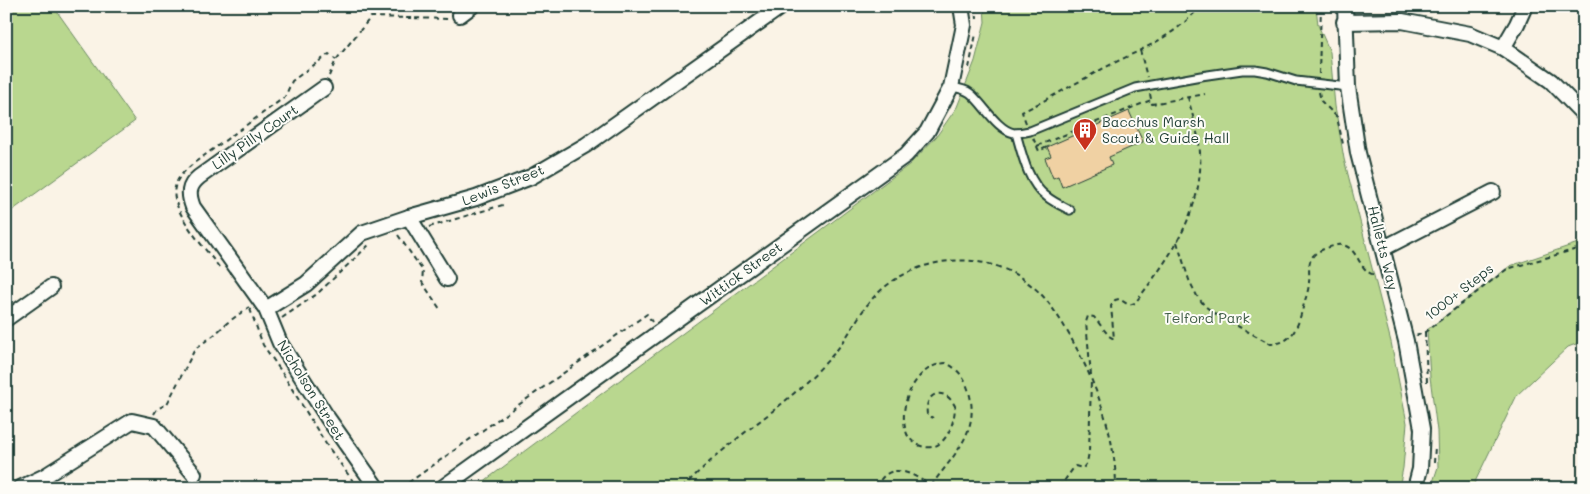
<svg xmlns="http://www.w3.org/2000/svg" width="1590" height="494" font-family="Mali,sans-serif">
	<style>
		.green { fill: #b9d78f; stroke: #6c8a62 }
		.building { fill: #f0d1a3; stroke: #1f3d34 }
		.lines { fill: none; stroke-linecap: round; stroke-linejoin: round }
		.lane-casing { stroke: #1f3d34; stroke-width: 11 }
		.street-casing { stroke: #1f3d34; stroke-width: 18 }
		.path { stroke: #1f3d34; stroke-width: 2; stroke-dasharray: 5 4; stroke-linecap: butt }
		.lane { stroke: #fdfcf7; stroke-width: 7 }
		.street { stroke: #fdfcf7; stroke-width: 14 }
		.labels { text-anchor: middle; stroke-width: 4; stroke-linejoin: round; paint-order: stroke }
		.poi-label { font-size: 14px; fill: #1f3d34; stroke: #fdfcf7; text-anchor: start }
		.street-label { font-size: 14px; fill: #1f3d34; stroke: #fdfcf7 }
		.park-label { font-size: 14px; fill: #3e5c46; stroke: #fdfcf7 }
	</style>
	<rect width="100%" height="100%" fill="#faf3e6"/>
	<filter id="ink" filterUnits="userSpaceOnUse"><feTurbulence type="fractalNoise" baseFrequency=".02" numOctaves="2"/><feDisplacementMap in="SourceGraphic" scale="10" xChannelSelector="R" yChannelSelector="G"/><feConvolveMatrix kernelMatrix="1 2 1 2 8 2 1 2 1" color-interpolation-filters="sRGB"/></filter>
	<g filter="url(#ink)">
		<!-- green -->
		<g class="green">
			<path d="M6 6H53L135 121 6 215Z"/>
			<path d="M984 6H1316L1318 25 1330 52 1335 106 1344 159 1391 342 1407 423 1403 468 1399 488H475L910 164 936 137 957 107 975 61 985 22Z"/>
			<path d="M1584 241V341L1568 347 1517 395 1472 488H1431L1438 467 1437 431 1430 377 1427 330 1510 266Z"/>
		</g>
		<!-- building -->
		<path class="building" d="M1129 111 1143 142 1109 157 1112 165 1062 187 1058 176 1053 178 1045 158 1051 156 1047 147Z"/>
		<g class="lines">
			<!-- lane casing -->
			<g class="lane-casing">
				<g id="lane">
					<path d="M951 87C958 88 965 89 970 93 983 103 997 130 1014 133 1019 133 1025 132 1030 131L1135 88 1201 76 1242 70H1255L1267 72 1296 81 1348 87"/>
					<path d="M1016 133C1022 154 1028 183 1046 196 1053 202 1062 206 1070 210"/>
				</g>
			</g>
			<!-- street casing -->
			<g class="street-casing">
				<g id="street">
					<path d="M1345 6 1348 87 1358 153 1406 341 1422 429 1420 469 1415 488"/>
					<path d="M460 15 472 6"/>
					<path d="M1344 22 1402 21 1470 34 1503 48 1551 81 1584 115"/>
					<path d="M1503 48 1517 24 1525 6"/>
					<path d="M324 88 199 177C188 186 188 194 193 207L266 309 280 343 327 417 377 488"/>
					<path d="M409 217 447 279"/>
					<path d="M1384 248 1493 192"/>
					<path d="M266 309 306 284 362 233 409 217 476 198 531 177 586 145 782 6"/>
					<path d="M6 319 51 287"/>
					<path d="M20 488 45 476 132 421 154 426 194 474"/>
					<path d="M442 488 906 155 927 132 951 87 964 25 961 6"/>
				</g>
			</g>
			<!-- path -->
			<g class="path">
				<path d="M976 6 977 19"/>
				<path d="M1140 50 1147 77"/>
				<path d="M969 68 976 34"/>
				<path d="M1319 74 1321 6"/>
				<path d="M329 76 336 60 371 17 448 19"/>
				<path d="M1319 92 1321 101 1337 117 1343 144"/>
				<path d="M1150 94 1152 104 1205 94"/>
				<path d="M1026 123 1022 112C1050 98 1076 83 1104 68 1137 51 1176 37 1200 6"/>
				<path d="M1033 138 1039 151 1047 147"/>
				<path d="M1037 146 1151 100"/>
				<path d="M429 227 506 204"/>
				<path d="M398 235 423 271 422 282 440 309"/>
				<path d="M1177 242 1189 280 1197 296 1205 306 1215 314 1271 344C1295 343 1298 324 1304 304 1306 297 1309 289 1309 282 1310 273 1307 263 1313 256 1318 250 1329 247 1337 245 1359 242 1357 274 1377 275"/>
				<path d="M219 267C206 249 169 210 175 187 177 177 186 170 194 163L285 97 292 81 329 54 336 60"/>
				<path d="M250 309 263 345 281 371 326 444 358 488"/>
				<path d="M282 318 317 294 370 244"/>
				<path d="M1425 332 1427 382"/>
				<path d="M1416 336 1425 332 1507 269 1584 247"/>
				<path d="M1091 375 1086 322 1088 316 1094 317 1109 336 1114 339 1111 306 1115 300 1119 299 1129 305 1135 303C1168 260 1204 211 1200 153 1199 134 1192 115 1188 97"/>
				<path d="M154 414 157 409 167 404 195 349 214 335 227 323 249 307"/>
				<path d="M1434 463 1435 446"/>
				<path d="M931 486C953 455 982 431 968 389 964 377 958 369 946 363 915 365 896 407 907 434 909 439 915 444 921 446 944 454 955 424 955 406 944 385 924 393 927 414L933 418"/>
				<path d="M401 488 647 314 652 322"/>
				<path d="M682 488C697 473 711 460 727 447 753 425 782 406 806 382 818 371 830 359 840 346 853 329 861 309 877 294 918 254 987 248 1032 286 1045 296 1054 310 1063 324 1092 373 1116 430 1116 488"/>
				<path d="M876 488C889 458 914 474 933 488"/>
				<path d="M961 488C974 483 983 481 996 488"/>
				<path d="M1059 488 1075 466 1083 468 1087 463 1089 452 1091 380"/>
			</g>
			<!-- lane -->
			<use href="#lane" class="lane"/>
			<!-- street -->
			<use href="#street" class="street"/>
		</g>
	</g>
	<!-- icons -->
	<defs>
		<g id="building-pin" transform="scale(1.25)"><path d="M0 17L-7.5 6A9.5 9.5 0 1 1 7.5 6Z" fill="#c8321e" stroke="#fdfcf7"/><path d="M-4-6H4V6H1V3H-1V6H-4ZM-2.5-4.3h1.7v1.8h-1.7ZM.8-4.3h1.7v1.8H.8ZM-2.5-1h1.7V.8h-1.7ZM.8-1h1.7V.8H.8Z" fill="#fff"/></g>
	</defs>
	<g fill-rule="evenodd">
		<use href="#building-pin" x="1085" y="130"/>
	</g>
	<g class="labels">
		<!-- poi labels -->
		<g class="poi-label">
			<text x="1102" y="127">Bacchus Marsh<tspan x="1102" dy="16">Scout &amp; Guide Hall</tspan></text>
		</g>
		<!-- street labels -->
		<g class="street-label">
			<text transform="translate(255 137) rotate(-35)" y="5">Lilly Pilly Court</text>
			<text transform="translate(503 185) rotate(-22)" y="5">Lewis Street</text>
			<text transform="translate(1383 248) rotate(76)" y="5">Halletts Way</text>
			<text transform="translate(741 274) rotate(-36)" y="5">Wittick Street</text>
			<text transform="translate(1459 292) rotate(-38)" y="5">1000+ Steps</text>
			<text transform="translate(311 390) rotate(58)" y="5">Nicholson Street</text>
		</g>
		<!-- park labels -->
		<g class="park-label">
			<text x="1207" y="323">Telford Park</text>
		</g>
	</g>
	<!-- margin -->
	<rect width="1590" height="494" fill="none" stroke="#fdfcf7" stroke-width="25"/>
	<rect x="12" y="12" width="1565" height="469" fill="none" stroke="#1f3d34" stroke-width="2" filter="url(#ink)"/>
</svg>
